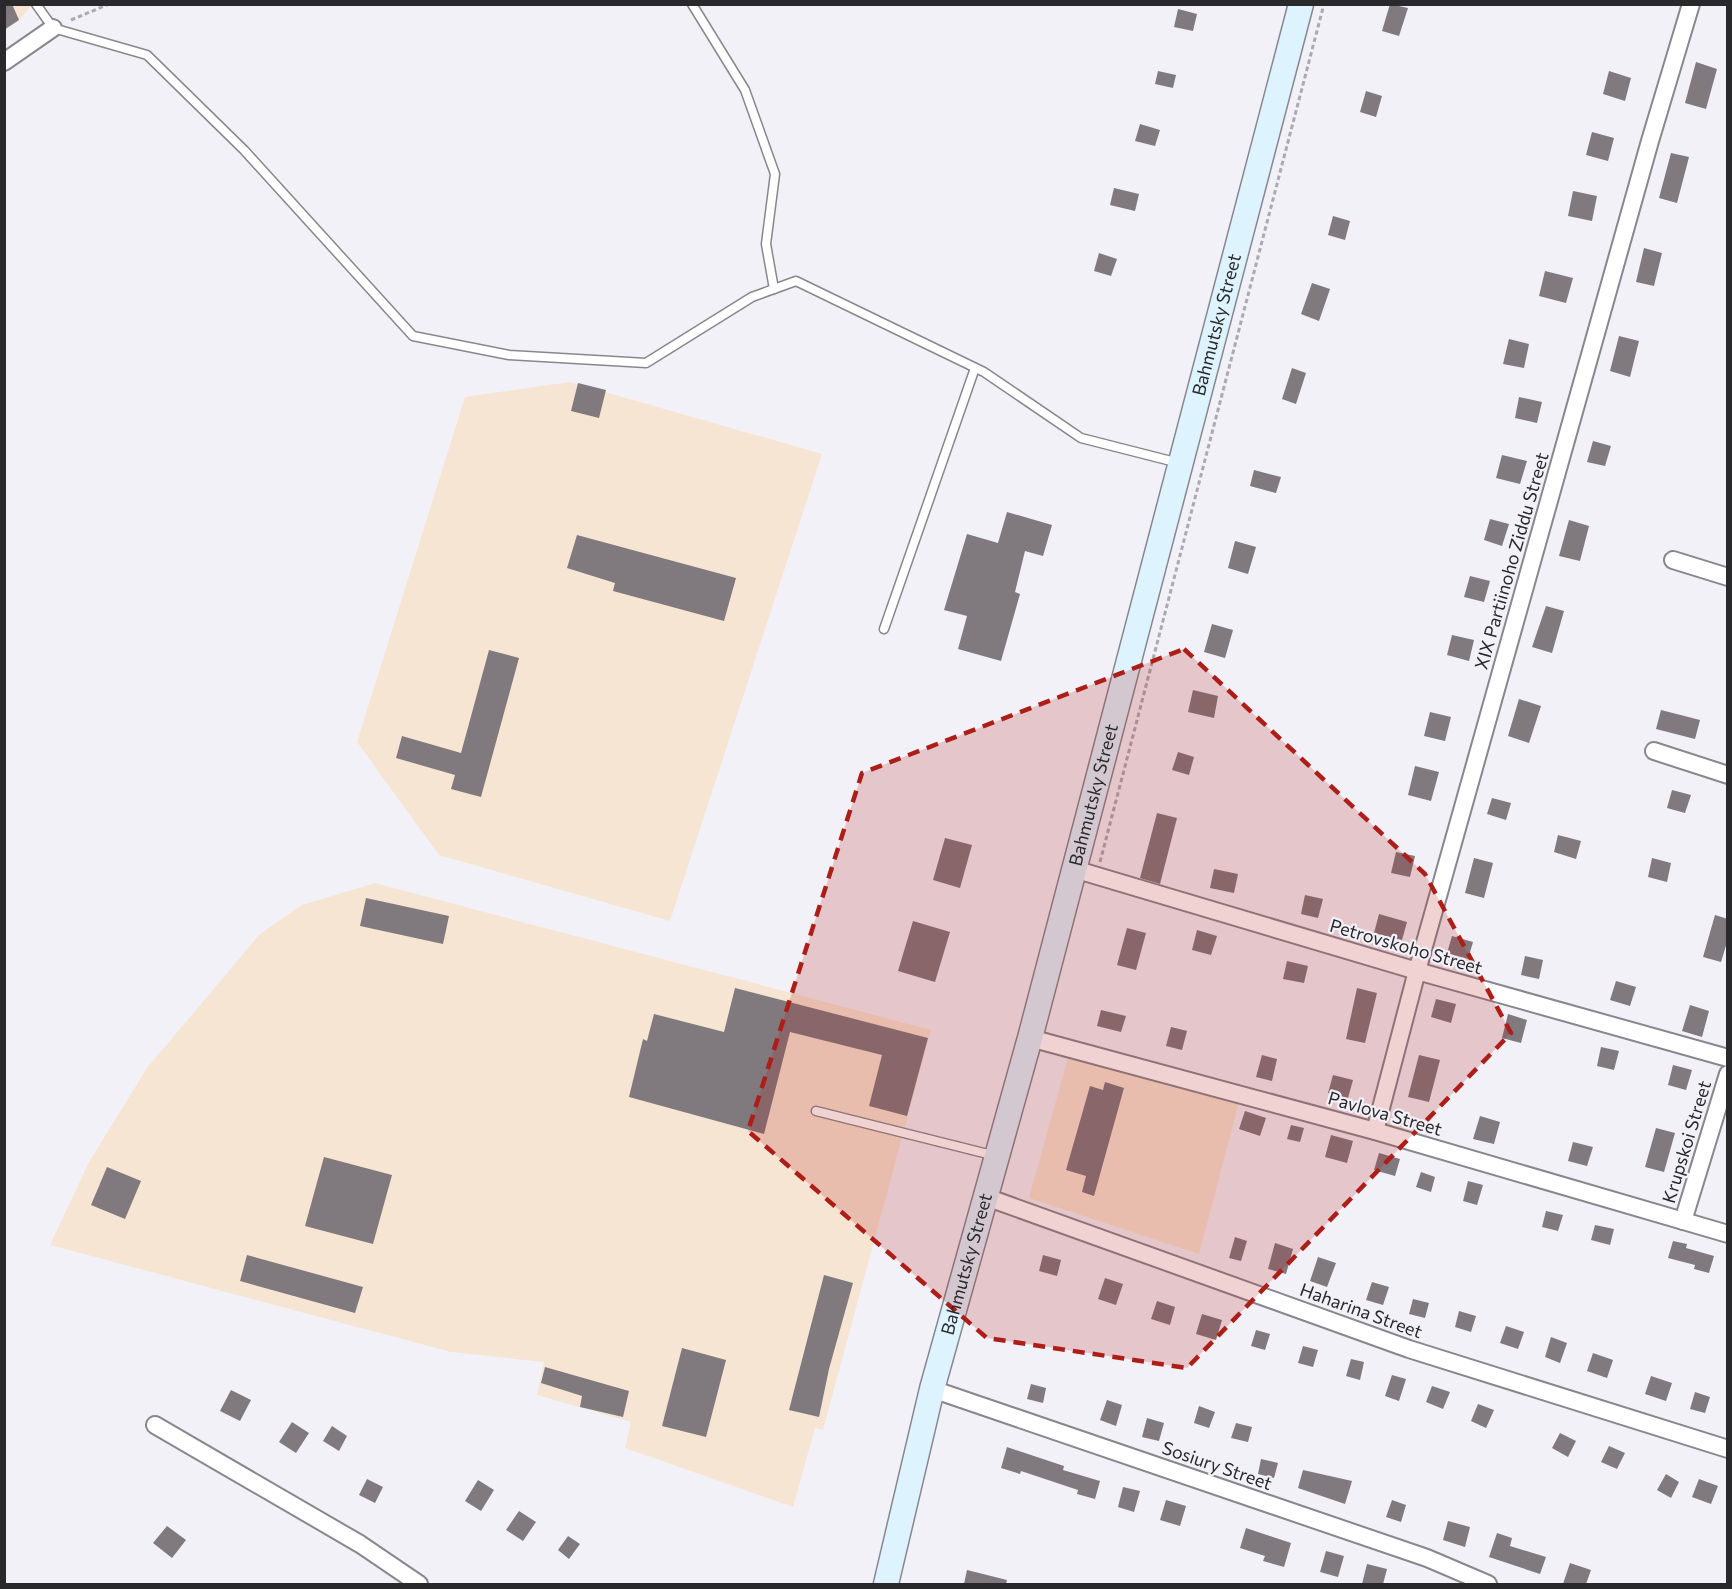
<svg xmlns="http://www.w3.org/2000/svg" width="1732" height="1589" font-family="Commissioner,sans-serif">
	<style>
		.industrial { fill: #f7e5d4 }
		.building { fill: #80797e }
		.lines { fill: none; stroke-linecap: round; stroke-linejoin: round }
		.lane-casing { stroke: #88878e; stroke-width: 11 }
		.street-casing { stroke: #88878e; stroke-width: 20 }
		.secondary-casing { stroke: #88878e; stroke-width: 27 }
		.path { stroke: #aaaaaf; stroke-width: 3; stroke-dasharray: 4.5 3; stroke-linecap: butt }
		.lane { stroke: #fff; stroke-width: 8 }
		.street { stroke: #fff; stroke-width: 16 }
		.secondary { stroke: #ddf3fe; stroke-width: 24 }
		.marked { fill: #ae1e19; fill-opacity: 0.2; stroke: #ae1e19; stroke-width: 4.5; stroke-dasharray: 12 8; stroke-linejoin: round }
		.labels { text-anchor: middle; stroke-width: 4.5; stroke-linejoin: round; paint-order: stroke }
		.street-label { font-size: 18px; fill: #29292b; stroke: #f2f1f8 }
	</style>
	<rect width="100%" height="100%" fill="#f2f1f8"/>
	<!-- industrial -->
	<g class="industrial">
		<path d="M5 5H32L19 20 5 30Z"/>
		<path d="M570 382 822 454 670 921 439 855 357 742 465 397Z"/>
		<path d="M375 883 931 1030 823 1430 815 1428 793 1507 625 1448 631 1422 537 1395 544 1362 451 1352 50 1245 89 1162 147 1068 260 934 302 905Z"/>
		<path d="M1069 1054 1239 1102 1199 1254 1029 1198Z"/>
	</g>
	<!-- building -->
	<g class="building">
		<path d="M4 4H12L19 20 4 30Z"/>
		<path d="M1390 4 1408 8 1399 36 1382 31Z"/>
		<path d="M1178 9 1197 14 1193 31 1174 27Z"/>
		<path d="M1696 62 1717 69 1706 109 1685 103Z"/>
		<path d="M1158 71 1176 75 1173 88 1155 84Z"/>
		<path d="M1609 71 1631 78 1625 101 1603 94Z"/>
		<path d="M1366 91 1382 96 1376 117 1360 112Z"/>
		<path d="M1140 124 1160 130 1155 146 1135 141Z"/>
		<path d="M1592 132 1614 138 1608 161 1586 155Z"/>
		<path d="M1671 153 1689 157 1677 203 1659 198Z"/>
		<path d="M1114 188 1139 194 1135 211 1110 205Z"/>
		<path d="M1573 191 1597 196 1592 221 1568 216Z"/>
		<path d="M1333 216 1350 221 1345 240 1328 235Z"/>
		<path d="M1644 248 1662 253 1654 286 1636 282Z"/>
		<path d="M1099 253 1117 259 1111 276 1094 271Z"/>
		<path d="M1545 271 1573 278 1566 303 1539 296Z"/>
		<path d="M1312 283 1330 289 1319 321 1301 314Z"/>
		<path d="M1619 336 1639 341 1630 377 1610 371Z"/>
		<path d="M1509 339 1529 344 1524 368 1503 364Z"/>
		<path d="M1292 368 1306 373 1296 404 1282 399Z"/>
		<path d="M578 383 606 390 599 418 571 411Z"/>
		<path d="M1519 397 1542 402 1537 423 1515 418Z"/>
		<path d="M1593 441 1611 446 1605 466 1587 462Z"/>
		<path d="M1502 455 1527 461 1520 484 1496 478Z"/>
		<path d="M1254 470 1281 477 1276 493 1250 486Z"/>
		<path d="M1007 512 1052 525 1043 556 1025 551 1015 592 1020 594 1001 661 958 649 967 616 944 610 967 534 998 543Z"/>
		<path d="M1490 519 1509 524 1502 546 1484 540Z"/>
		<path d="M1569 520 1589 526 1580 561 1559 556Z"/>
		<path d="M577 535 736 578 724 621 613 591 615 583 567 568Z"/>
		<path d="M1235 541 1256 547 1248 574 1228 568Z"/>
		<path d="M1470 576 1490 581 1484 602 1464 597Z"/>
		<path d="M1546 606 1564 611 1552 653 1532 647Z"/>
		<path d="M1212 624 1233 630 1225 658 1204 652Z"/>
		<path d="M1452 635 1474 640 1469 661 1447 655Z"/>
		<path d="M489 650 519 658 481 797 451 789 455 775 396 758 402 736 461 753Z"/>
		<path d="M1193 690 1218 696 1214 718 1188 712Z"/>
		<path d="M1519 699 1541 706 1529 743 1508 736Z"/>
		<path d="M1661 710 1700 720 1695 739 1656 729Z"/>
		<path d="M1430 712 1451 717 1445 741 1424 736Z"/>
		<path d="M1178 752 1194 757 1189 775 1172 770Z"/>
		<path d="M1415 766 1439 772 1431 801 1408 795Z"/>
		<path d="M1672 790 1691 795 1685 813 1667 808Z"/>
		<path d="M1492 798 1511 803 1506 820 1487 814Z"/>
		<path d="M1157 813 1177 818 1160 884 1140 878Z"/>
		<path d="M1558 835 1581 841 1576 859 1554 852Z"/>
		<path d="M945 838 972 845 960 888 933 880Z"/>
		<path d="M1396 852 1415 856 1410 877 1391 873Z"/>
		<path d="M1474 858 1493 863 1484 898 1465 893Z"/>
		<path d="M1652 858 1671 863 1667 882 1648 877Z"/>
		<path d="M1214 869 1238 874 1234 893 1210 888Z"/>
		<path d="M1305 895 1323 899 1318 918 1301 914Z"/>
		<path d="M366 898 449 916 443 944 360 926Z"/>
		<path d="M1379 914 1407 922 1402 940 1374 933Z"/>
		<path d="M1715 915 1728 919V939L1721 962 1703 957Z"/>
		<path d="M913 921 950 932 935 982 898 971Z"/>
		<path d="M1127 928 1146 933 1136 970 1117 965Z"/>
		<path d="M1197 930 1217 936 1211 955 1192 950Z"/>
		<path d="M1452 936 1473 942 1468 959 1447 953Z"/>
		<path d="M1525 956 1543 960 1539 979 1521 975Z"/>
		<path d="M1287 961 1308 966 1304 983 1283 979Z"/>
		<path d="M1616 981 1636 987 1630 1006 1610 1000Z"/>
		<path d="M735 988 928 1038 907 1116 869 1106 882 1055 790 1032 764 1134 629 1097 643 1039 647 1041 654 1014 724 1032Z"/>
		<path d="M1357 988 1377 993 1365 1043 1346 1039Z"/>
		<path d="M1436 999 1456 1004 1451 1023 1431 1017Z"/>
		<path d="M1690 1005 1709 1011 1702 1037 1682 1031Z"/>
		<path d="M1101 1010 1126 1016 1121 1032 1097 1026Z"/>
		<path d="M1508 1014 1527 1020 1521 1043 1502 1038Z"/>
		<path d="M1171 1027 1187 1031 1182 1050 1166 1046Z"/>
		<path d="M1601 1047 1619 1051 1614 1070 1597 1066Z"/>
		<path d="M1262 1055 1277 1059 1272 1081 1256 1077Z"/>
		<path d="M1419 1055 1440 1060 1429 1102 1408 1097Z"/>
		<path d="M1673 1065 1692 1070 1686 1090 1668 1085Z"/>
		<path d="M1333 1075 1353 1080 1348 1098 1328 1093Z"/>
		<path d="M1105 1082 1124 1088 1094 1196 1082 1192 1086 1176 1066 1170 1090 1086 1103 1090Z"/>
		<path d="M1245 1111 1266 1118 1260 1136 1239 1129Z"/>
		<path d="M1480 1116 1500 1122 1494 1144 1473 1139Z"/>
		<path d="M1291 1125 1304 1128 1300 1142 1287 1139Z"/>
		<path d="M1656 1128 1675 1133 1664 1172 1645 1167Z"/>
		<path d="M1331 1135 1353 1141 1347 1163 1325 1157Z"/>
		<path d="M1573 1142 1593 1147 1587 1166 1568 1161Z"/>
		<path d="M1379 1153 1400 1159 1395 1176 1374 1170Z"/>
		<path d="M324 1157 392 1175 373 1244 305 1226Z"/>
		<path d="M107 1167 141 1181 125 1219 91 1205Z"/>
		<path d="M1421 1172 1435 1177 1431 1192 1416 1187Z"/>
		<path d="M1468 1181 1483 1185 1477 1205 1463 1201Z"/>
		<path d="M1546 1211 1563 1215 1558 1231 1542 1227Z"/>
		<path d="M1595 1225 1614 1229 1610 1245 1591 1240Z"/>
		<path d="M1235 1237 1247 1241 1241 1261 1229 1258Z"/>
		<path d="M1673 1241 1687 1244 1686 1248 1714 1256 1709 1273 1694 1269 1695 1265 1668 1258Z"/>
		<path d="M1275 1243 1293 1249 1286 1274 1268 1269Z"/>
		<path d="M247 1255 363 1287 355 1313 240 1281Z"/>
		<path d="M1043 1255 1061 1260 1057 1276 1039 1271Z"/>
		<path d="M1318 1257 1336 1263 1327 1287 1310 1281Z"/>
		<path d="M824 1275 853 1283 829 1369 819 1417 789 1410Z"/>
		<path d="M1105 1278 1123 1284 1116 1305 1098 1299Z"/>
		<path d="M1372 1282 1389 1287 1383 1305 1366 1300Z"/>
		<path d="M1413 1299 1429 1303 1425 1318 1409 1314Z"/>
		<path d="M1157 1301 1175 1307 1170 1325 1151 1319Z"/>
		<path d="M1459 1311 1476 1316 1471 1332 1455 1327Z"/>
		<path d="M1202 1314 1222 1320 1216 1340 1196 1334Z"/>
		<path d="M1506 1326 1524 1332 1518 1349 1500 1343Z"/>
		<path d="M1256 1330 1270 1334 1265 1350 1251 1346Z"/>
		<path d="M1551 1337 1567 1343 1560 1363 1545 1357Z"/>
		<path d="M1303 1346 1318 1350 1313 1367 1298 1363Z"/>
		<path d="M682 1348 726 1360 706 1437 662 1426Z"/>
		<path d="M1593 1353 1613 1360 1607 1378 1587 1371Z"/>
		<path d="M1351 1359 1364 1362 1360 1380 1346 1376Z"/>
		<path d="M545 1367 629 1391 623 1417 580 1407 582 1396 541 1383Z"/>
		<path d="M1392 1375 1406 1379 1399 1401 1385 1396Z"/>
		<path d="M1651 1376 1672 1383 1666 1401 1645 1394Z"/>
		<path d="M1031 1384 1046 1388 1043 1403 1027 1399Z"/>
		<path d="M1432 1386 1450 1392 1443 1409 1426 1402Z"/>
		<path d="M231 1390 251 1400 240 1421 220 1411Z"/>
		<path d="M1695 1392 1710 1397 1705 1413 1690 1409Z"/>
		<path d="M1107 1400 1122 1405 1116 1426 1100 1420Z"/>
		<path d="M1478 1404 1494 1410 1486 1428 1471 1421Z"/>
		<path d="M1199 1406 1215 1412 1209 1428 1194 1423Z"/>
		<path d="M1147 1418 1164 1423 1159 1441 1142 1437Z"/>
		<path d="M292 1422 309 1433 296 1453 279 1442Z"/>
		<path d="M1236 1423 1252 1427 1248 1442 1231 1438Z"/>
		<path d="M332 1426 347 1436 339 1451 323 1441Z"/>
		<path d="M1560 1433 1576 1441 1568 1457 1552 1448Z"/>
		<path d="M1609 1446 1625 1453 1617 1469 1601 1462Z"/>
		<path d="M1007 1447 1064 1466 1063 1470 1100 1481 1095 1499 1077 1494 1078 1490 1021 1471 1020 1474 1001 1468Z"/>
		<path d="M1261 1459 1278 1463 1274 1478 1258 1474Z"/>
		<path d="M1303 1470 1352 1481 1345 1504 1298 1488Z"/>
		<path d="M1666 1474 1679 1482 1671 1498 1657 1490Z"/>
		<path d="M367 1479 383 1487 375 1503 359 1495Z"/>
		<path d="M1699 1479 1718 1486 1711 1504 1692 1497Z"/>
		<path d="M478 1480 494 1490 481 1511 465 1501Z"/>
		<path d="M1123 1487 1140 1491 1134 1512 1118 1507Z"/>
		<path d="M1166 1500 1186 1506 1180 1526 1160 1520Z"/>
		<path d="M1392 1500 1406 1505 1401 1522 1386 1517Z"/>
		<path d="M519 1511 536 1522 523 1541 506 1530Z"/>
		<path d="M1448 1521 1470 1527 1465 1547 1443 1540Z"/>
		<path d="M167 1526 186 1540 172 1558 153 1543Z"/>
		<path d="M1246 1528 1291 1543 1284 1567 1263 1561 1265 1556 1240 1548Z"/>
		<path d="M1497 1533 1512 1538 1510 1546 1546 1557 1540 1574 1489 1557Z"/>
		<path d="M568 1536 580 1544 569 1559 558 1550Z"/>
		<path d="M1326 1551 1344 1556 1338 1577 1320 1572Z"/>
		<path d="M1570 1563 1591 1570 1586 1584H1563Z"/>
		<path d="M1367 1564 1387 1569 1383 1584H1362Z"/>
		<path d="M967 1570 1007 1580 1006 1584H964Z"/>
	</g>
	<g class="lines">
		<!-- lane casing -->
		<g class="lane-casing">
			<g id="lane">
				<path d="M36 4 53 28 147 55 244 150 413 336 509 355 646 363 752 297 796 281 984 372 1081 438 1179 463"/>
				<path d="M692 4 745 90 775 174 766 244 774 289"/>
				<path d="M884 629 975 368"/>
				<path d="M816 1111 996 1156"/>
			</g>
		</g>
		<!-- street casing -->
		<g class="street-casing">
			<g id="street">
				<path d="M4 62 53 28"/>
				<path d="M1673 560 1728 577"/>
				<path d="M1654 751 1728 775"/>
				<path d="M1074 869 1417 971 1728 1058"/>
				<path d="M1030 1038 1375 1131 1728 1234"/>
				<path d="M1375 1131 1417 971 1650 141 1691 4"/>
				<path d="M986 1197 1409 1349 1728 1449"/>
				<path d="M1683 1221 1728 1074"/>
				<path d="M932 1389 1427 1558 1488 1584"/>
				<path d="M155 1425 360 1544 419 1584"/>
			</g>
		</g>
		<!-- secondary casing -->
		<g class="secondary-casing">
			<g id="secondary">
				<path id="s1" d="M886 1584 932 1389 1030 1038 1301 4"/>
			</g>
		</g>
		<!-- path -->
		<g class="path">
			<path d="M71 20 109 4"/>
			<path d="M1100 862 1324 4"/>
		</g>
		<!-- lane -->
		<use href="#lane" class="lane"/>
		<!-- street -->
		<use href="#street" class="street"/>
		<!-- secondary -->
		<use href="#secondary" class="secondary"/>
	</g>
	<!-- marked area -->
	<path class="marked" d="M1184 649 1425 874 1511 1033 1187 1368 987 1338 748 1131 862 773Z"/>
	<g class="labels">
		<!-- street labels -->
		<g class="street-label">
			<text dy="6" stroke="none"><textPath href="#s1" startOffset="1302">Bahmutsky Street</textPath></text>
			<text transform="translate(1512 561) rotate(-74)" y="6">XIX Partiinoho Ziddu Street</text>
			<text dy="6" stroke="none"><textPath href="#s1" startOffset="816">Bahmutsky Street</textPath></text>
			<text transform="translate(1406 947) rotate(16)" y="6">Petrovskoho Street</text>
			<text transform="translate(1385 1114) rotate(16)" y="6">Pavlova Street</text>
			<text transform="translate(1687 1142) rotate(-73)" y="6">Krupskoi Street</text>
			<text dy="6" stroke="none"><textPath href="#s1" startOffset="330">Bahmutsky Street</textPath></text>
			<text transform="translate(1361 1311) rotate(20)" y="6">Haharina Street</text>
			<text transform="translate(1217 1466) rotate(19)" y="6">Sosiury Street</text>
		</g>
	</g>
	<!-- border -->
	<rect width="1732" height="1589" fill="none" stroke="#29292b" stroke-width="12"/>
</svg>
